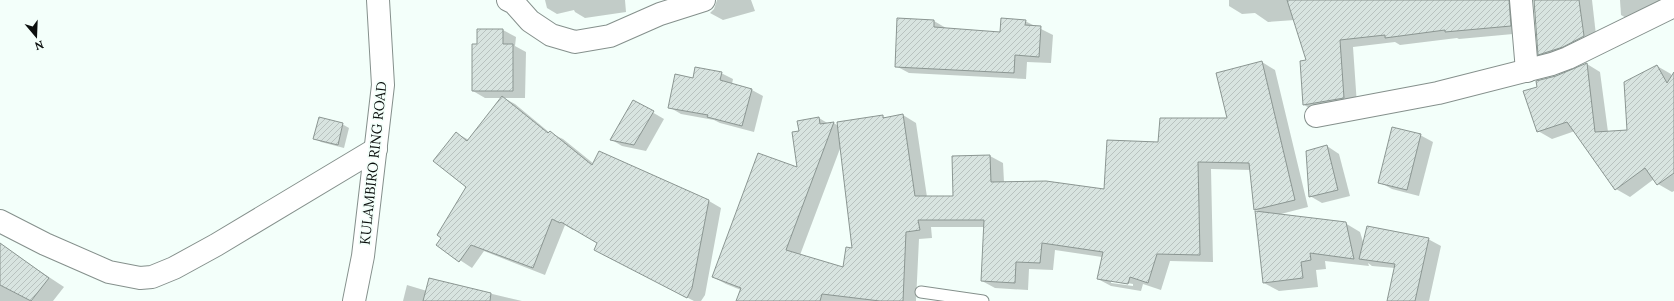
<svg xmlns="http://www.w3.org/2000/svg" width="1674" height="301" font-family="Lora,serif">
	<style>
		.shadow { fill: #0003; fill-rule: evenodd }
		.building { fill: url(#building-hatch); stroke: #8b9692 }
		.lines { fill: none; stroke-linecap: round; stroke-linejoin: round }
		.service-casing { stroke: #85908c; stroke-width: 13 }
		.minor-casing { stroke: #85908c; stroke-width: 24 }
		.service { stroke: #fff; stroke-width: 11 }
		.minor { stroke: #fff; stroke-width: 22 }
		.labels { text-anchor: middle; stroke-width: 3.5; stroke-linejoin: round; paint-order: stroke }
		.street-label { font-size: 14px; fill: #0b0f0d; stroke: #f3fffa }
	</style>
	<defs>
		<pattern id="building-hatch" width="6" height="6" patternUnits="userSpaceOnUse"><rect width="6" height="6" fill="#d8e4e0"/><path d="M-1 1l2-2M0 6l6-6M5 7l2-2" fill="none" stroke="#b8c2bf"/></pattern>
	</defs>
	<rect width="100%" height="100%" fill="#f3fffa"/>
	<!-- shadow -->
	<g class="shadow">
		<path d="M545 0H625L626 12 585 18 575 12 574 10 557 14 547 8Z"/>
		<path d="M717 0H751L755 11 723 20 710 13 714 9Z"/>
		<path d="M1229 0H1525L1524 33 1459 39 1457 38 1400 45 1395 42 1353 47 1357 105 1317 112 1304 105 1307 61 1295 20 1268 22 1255 13 1242 14 1229 6Z"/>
		<path d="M1534 0H1592L1597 44 1552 62 1539 54Z"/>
		<path d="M1620 0H1671L1633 22 1621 15Z"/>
		<path d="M934 21 946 28 1001 33 1025 21 1053 35 1051 63 1027 62 1026 79 909 73 896 66Z"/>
		<path d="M478 30H503L516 37 515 46 526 52 525 98H504L515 104 550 133 563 139 594 164 709 201 721 208 705 295 701 301H694L607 256 599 242 574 228 573 230 565 225 545 275 484 251 472 268 437 245 443 237 467 187 456 133 469 140 502 98H485L473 91 478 45Z"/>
		<path d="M1262 62 1275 70 1308 207 1277 215 1345 223 1360 232 1364 245 1428 239 1441 246 1429 301H1388L1395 268 1372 266 1368 263 1369 266 1325 261 1326 269 1316 270 1318 287 1279 291 1264 283 1262 213 1255 209 1251 170 1211 169 1213 262 1170 261 1161 290 1143 284 1141 291 1111 286 1098 279 1102 257 1055 250 1053 270 1029 269 1028 290 995 288 982 281 985 227H931L932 238 919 239 916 301H737L741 290 726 284 713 277 798 168 800 132 819 118 829 124 834 123 838 126 882 116 886 118 903 115 916 123 927 197H954L953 157 990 156 1003 163 1004 182 1105 190 1159 143 1228 119ZM841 146 853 249 844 268 800 255ZM1111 280 1133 284V286L1111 283Z"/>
		<path d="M1587 64 1600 72 1608 132 1628 130 1657 66 1671 74 1672 77 1674 74V191L1672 192 1658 184 1654 179 1630 197 1616 189 1575 131 1552 139 1538 131V87L1557 77Z"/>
		<path d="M721 73 733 79 732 84 752 90 763 96 754 132 720 123 714 120 681 114 669 107 694 79Z"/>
		<path d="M633 101 664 119 646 151 622 146 612 140Z"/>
		<path d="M342 124 349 128 344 148 321 142 314 138Z"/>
		<path d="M1420 135 1433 142 1419 196 1392 189 1379 182Z"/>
		<path d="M1327 146 1339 154 1350 196 1322 203 1310 196Z"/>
		<path d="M2 246 64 287 53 301H0V248Z"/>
		<path d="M430 279 522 301H403L407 285 427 291Z"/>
	</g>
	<!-- building -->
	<g class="building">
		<path d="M1287 0H1509L1511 26 1445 32V30L1385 38V35L1340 40 1344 98 1303 105 1300 61 1306 60Z"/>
		<path d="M1534 0H1579L1584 36 1563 47 1538 55Z"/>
		<path d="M897 18 934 20V27L1000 32 1001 18 1026 20 1025 25 1041 26 1039 57 1015 55 1014 73 895 67Z"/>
		<path d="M477 29H503V44H513V91H472V44H477Z"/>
		<path d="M1262 61 1295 200 1254 210 1249 163 1198 162 1200 255 1157 254 1148 283 1130 277 1128 284 1097 279 1103 252 1042 243 1040 263 1016 262 1015 283 981 281 984 220H918L920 230 906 232 903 301H880L822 294 820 301H736L741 288 712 277 758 153 797 167 792 132 799 131 797 121 819 117 820 124 834 122 786 250 843 267 846 247 852 248 837 122 883 115V118L903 114 915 196H953L952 156 990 155 991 182 1046 181 1104 189 1107 140 1158 142 1160 118H1227L1216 73Z"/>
		<path d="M1587 63 1595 132 1627 130 1624 82 1657 65 1667 83 1674 72V173L1657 185 1645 168 1615 190 1567 122 1537 132 1523 91 1537 87 1536 81 1556 76Z"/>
		<path d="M695 67 722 72 720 80 752 89 742 126 707 117 708 115 668 108 675 74 693 78Z"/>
		<path d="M502 96 548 133 550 131 592 165 599 151 709 200 692 288 687 298 594 250 597 243 561 222 560 223 552 219 533 268 471 245 459 262 436 245 441 238 437 235 466 187 433 161 456 132 467 141Z"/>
		<path d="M633 100 654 111 634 145 610 140Z"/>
		<path d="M319 117 343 123 338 145 313 139Z"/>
		<path d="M1392 127 1421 134 1407 190 1378 183Z"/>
		<path d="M1327 145 1338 190 1309 197 1306 151Z"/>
		<path d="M1255 211 1346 222 1354 259 1310 253 1311 260 1301 262 1303 278 1263 283Z"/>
		<path d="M1367 226 1429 238 1415 301H1387L1395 264 1359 259Z"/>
		<path d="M0 243 49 278 31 301 0 285Z"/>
		<path d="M429 278 491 293 490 301H423Z"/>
	</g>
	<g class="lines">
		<!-- service casing -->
		<g class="service-casing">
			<path id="service" d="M921 292 983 301"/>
		</g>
		<!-- minor casing -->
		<g class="minor-casing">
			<g id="minor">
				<path d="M508 0 514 3 530 21 551 35 575 42 610 36 660 14 704 0"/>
				<path d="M1521 0 1527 71"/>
				<path d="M1316 116 1438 93 1552 64 1568 58 1674 6"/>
				<path d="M0 221 45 244 109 272 140 278 152 277 174 268 216 245 376 149"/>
				<path d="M354 301 363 256 383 85 378 0"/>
			</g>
		</g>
		<!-- service -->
		<use href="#service" class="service"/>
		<!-- minor -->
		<use href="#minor" class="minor"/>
	</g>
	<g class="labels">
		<!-- street labels -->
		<g class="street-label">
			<text transform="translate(373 163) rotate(-84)" y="5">KULAMBIRO RING ROAD</text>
		</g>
	</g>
	<!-- north arrow -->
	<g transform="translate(36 36) rotate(161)" stroke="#f3fffa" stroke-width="3" paint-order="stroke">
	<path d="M0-3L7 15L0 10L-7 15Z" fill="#0b0f0d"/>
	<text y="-6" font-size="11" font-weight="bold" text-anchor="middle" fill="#0b0f0d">N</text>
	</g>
</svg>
